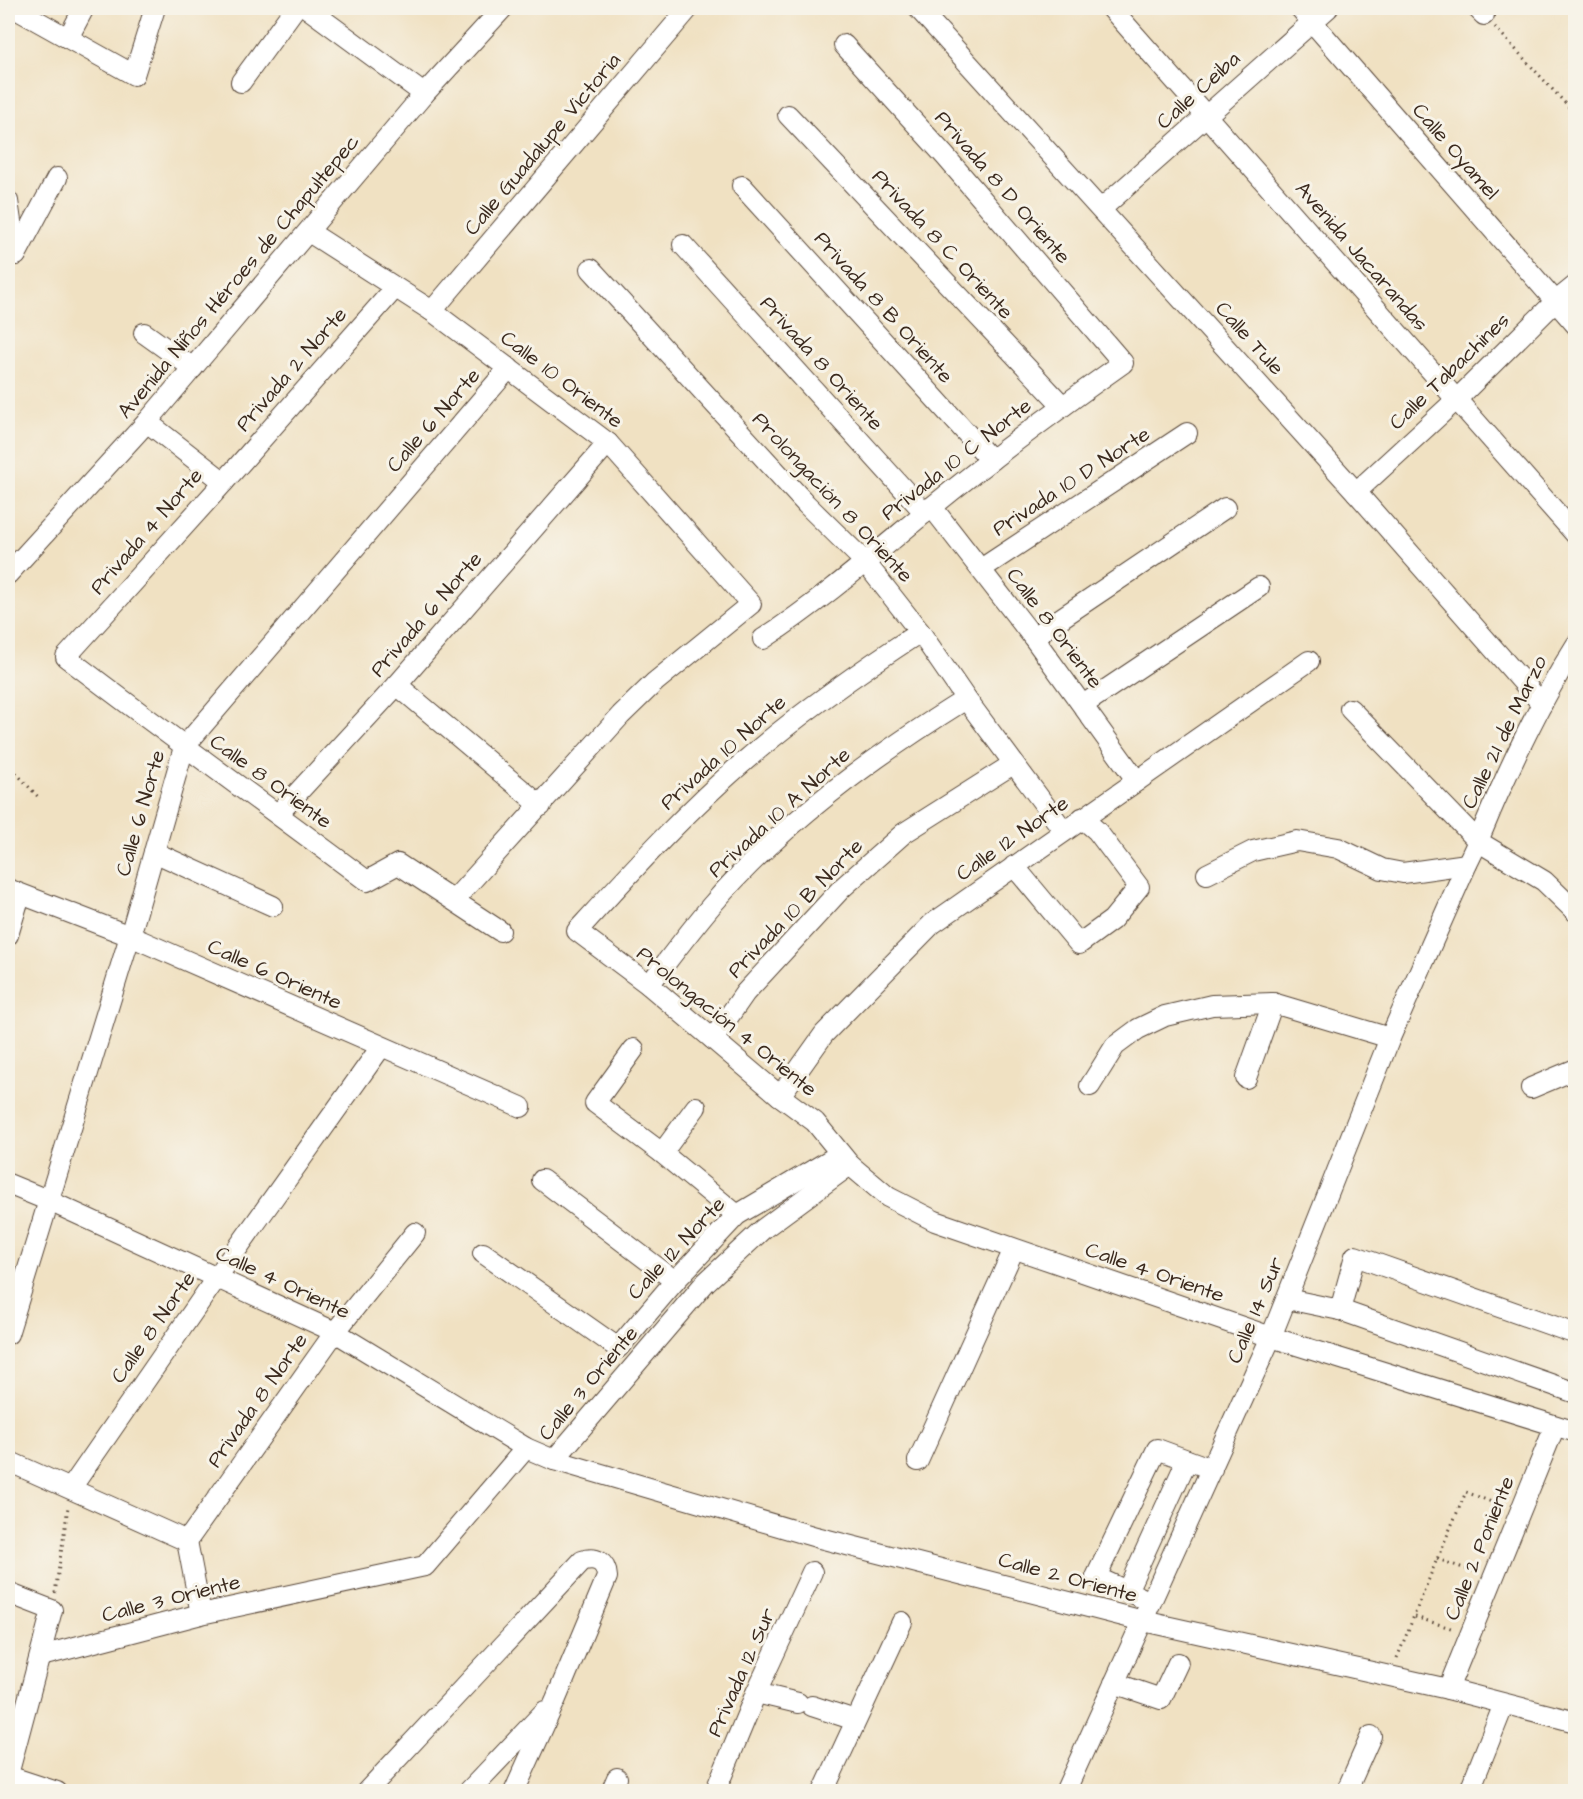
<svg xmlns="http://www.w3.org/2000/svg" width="1583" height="1799" font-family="'Architects Daughter',sans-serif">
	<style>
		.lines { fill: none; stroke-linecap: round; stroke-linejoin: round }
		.minor-casing { stroke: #564537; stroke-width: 22 }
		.path { stroke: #564537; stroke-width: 3; stroke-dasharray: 1.5 4.5; stroke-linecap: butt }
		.minor { stroke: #fff; stroke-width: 20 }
		.labels { text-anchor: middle; stroke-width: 6; stroke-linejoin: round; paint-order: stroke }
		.street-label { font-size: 21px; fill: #3b2a1e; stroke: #f7f3e8 }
	</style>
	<rect width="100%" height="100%" fill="#f7f3e8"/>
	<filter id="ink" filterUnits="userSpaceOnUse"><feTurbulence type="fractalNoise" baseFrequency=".0167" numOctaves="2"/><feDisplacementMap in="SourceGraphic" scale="12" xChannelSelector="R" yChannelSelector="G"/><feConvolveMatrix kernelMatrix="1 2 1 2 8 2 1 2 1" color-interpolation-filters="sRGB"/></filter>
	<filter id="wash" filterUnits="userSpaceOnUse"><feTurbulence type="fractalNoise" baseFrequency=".008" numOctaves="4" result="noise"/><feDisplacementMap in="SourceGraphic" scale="24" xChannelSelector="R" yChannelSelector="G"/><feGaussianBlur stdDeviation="1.35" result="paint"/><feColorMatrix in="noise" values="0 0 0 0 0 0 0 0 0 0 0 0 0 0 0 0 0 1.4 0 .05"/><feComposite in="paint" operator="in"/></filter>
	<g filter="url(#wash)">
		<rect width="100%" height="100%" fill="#f0e1c2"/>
	</g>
	<g filter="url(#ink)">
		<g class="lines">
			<!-- minor casing -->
			<g class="minor-casing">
				<g id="minor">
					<path d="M14 8 134 75 155 8"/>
					<path d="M307 8 424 94"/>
					<path d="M918 8 1356 492 1542 704"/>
					<path d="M1111 8 1576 535"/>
					<path d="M1300 8 1576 325"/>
					<path d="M1477 8 1484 15"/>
					<path d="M68 38 84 8"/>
					<path d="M241 82 295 8"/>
					<path d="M788 115 1063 406"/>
					<path d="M742 186 991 460"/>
					<path d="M8 201 16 255"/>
					<path d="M1101 209 1328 8"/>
					<path d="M309 232 432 311 608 443 751 604 655 682 621 715 454 900"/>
					<path d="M683 245 925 513"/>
					<path d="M16 255 57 178"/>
					<path d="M591 269 806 504 865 562 920 632 966 699 1064 831"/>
					<path d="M395 288 224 482 66 657C165 733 267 806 367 881L398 864 500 931"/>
					<path d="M432 311 689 8"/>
					<path d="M144 333 193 368"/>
					<path d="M147 422 224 482"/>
					<path d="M1356 492 1456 400 1555 302 1576 285"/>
					<path d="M932 507 1033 637 1137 781"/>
					<path d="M981 569 1187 433"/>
					<path d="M8 574 147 422 424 94 503 8"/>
					<path d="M920 632C860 671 801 712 747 759 686 811 631 872 577 931L649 985 780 1096 815 1122 850 1165 888 1197 935 1221 1271 1337 1576 1432"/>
					<path d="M1033 637 1225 508"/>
					<path d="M763 639C823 600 877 552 933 506 994 456 1058 409 1123 363L945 156 844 45"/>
					<path d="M397 685 541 806"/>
					<path d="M1083 705 1259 587"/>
					<path d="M1350 709 1479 842 1544 881 1576 912"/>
					<path d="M278 814 397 685 608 443"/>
					<path d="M154 852 273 906"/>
					<path d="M1014 866 1079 944 1112 920 1139 887 1097 831 1082 818"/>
					<path d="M1207 874 1253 851 1297 841 1338 848 1382 869 1403 873 1467 864"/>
					<path d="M8 889 130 936 521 1107"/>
					<path d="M8 935 20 895"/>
					<path d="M649 985C669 959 689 932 711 906 782 823 873 757 966 699"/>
					<path d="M713 1039 745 993 842 888 904 833 1013 764"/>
					<path d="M634 1049 595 1103 662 1153 737 1215"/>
					<path d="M1246 1078 1273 1003 1390 1038"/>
					<path d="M1090 1086 1115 1046 1138 1029 1165 1016 1212 1005 1273 1003"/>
					<path d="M1531 1088 1576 1069"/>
					<path d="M780 1096 824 1034 932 924 1309 661"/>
					<path d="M662 1153 696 1107"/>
					<path d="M542 1180 675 1281"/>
					<path d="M8 1184 47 1200 335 1332 526 1448 554 1460 705 1283 763 1229 850 1165"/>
					<path d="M483 1253 618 1348 675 1281 737 1215 840 1154"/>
					<path d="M1287 1299 1340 1310"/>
					<path d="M8 1334 130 936 184 747 509 368"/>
					<path d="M1576 1334 1355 1256 1340 1310 1576 1393"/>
					<path d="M554 1460 816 1537 1143 1621 1448 1689 1576 1722"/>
					<path d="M8 1461 187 1541"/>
					<path d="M918 1461 1014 1249"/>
					<path d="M71 1488 217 1277 381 1047"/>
					<path d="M187 1541 335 1332 415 1233"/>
					<path d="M187 1541 201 1614"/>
					<path d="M1127 1591 1187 1460"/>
					<path d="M8 1593 52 1610 8 1775"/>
					<path d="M1151 1602 1096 1577 1157 1449 1212 1469"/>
					<path d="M41 1656 201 1614 425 1566 526 1448"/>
					<path d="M1114 1683 1161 1699 1178 1663"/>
					<path d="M1448 1689 1555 1426"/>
					<path d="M756 1693 798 1703"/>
					<path d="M812 1706 855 1720"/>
					<path d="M8 1776 57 1792"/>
					<path d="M366 1792 582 1561C596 1556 606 1562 607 1577L556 1699 514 1792"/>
					<path d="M468 1792 545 1711"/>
					<path d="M611 1792 617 1778"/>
					<path d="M715 1792 756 1693 812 1572"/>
					<path d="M823 1792 902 1622"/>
					<path d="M1065 1792 1271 1337 1390 1038 1467 864C1480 839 1489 813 1501 788 1523 739 1547 691 1576 645"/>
					<path d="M1346 1792 1371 1736"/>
					<path d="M1469 1792 1504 1704"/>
				</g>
			</g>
			<!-- path -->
			<g class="path">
				<path d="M1495 27 1576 115"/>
				<path d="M8 764 40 799"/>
				<path d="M1437 1559 1475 1572"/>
				<path d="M55 1593 68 1507"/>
				<path d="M1415 1617 1454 1629"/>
				<path d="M1397 1658 1437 1559 1466 1492 1502 1506"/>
			</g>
			<!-- minor -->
			<use href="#minor" class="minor"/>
		</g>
	</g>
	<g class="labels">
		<!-- street labels -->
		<g class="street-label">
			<text transform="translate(1198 90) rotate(-42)" y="7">Calle Ceiba</text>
			<text transform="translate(542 144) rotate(-50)" y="7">Calle Guadalupe Victoria</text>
			<text transform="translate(1456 151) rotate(49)" y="7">Calle Oyamel</text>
			<text transform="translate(1003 187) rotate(49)" y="7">Privada 8 D Oriente</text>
			<text transform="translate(943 244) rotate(47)" y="7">Privada 8 C Oriente</text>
			<text transform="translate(1362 256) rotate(49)" y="7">Avenida Jacarandas</text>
			<text transform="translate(238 276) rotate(-50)" y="7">Avenida Niños Héroes de Chapultepec</text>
			<text transform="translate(884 307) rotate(48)" y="7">Privada 8 B Oriente</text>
			<text transform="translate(1250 338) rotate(48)" y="7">Calle Tule</text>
			<text transform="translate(822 363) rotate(48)" y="7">Privada 8 Oriente</text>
			<text transform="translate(291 369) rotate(-49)" y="7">Privada 2 Norte</text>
			<text transform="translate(1449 371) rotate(-44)" y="7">Calle Tabachines</text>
			<text transform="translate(562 379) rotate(37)" y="7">Calle 10 Oriente</text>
			<text transform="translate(433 420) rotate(-49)" y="7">Calle 6 Norte</text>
			<text transform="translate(956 459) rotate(-38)" y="7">Privada 10 C Norte</text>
			<text transform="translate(1071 481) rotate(-33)" y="7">Privada 10 D Norte</text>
			<text transform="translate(833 497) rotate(47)" y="7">Prolongación 8 Oriente</text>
			<text transform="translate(146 531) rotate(-49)" y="7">Privada 4 Norte</text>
			<text transform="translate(426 614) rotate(-49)" y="7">Privada 6 Norte</text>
			<text transform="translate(1055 628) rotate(53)" y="7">Calle 8 Oriente</text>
			<text transform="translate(1504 732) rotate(-64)" y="7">Calle 21 de Marzo</text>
			<text transform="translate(723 752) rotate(-42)" y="7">Privada 10 Norte</text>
			<text transform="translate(271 781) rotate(36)" y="7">Calle 8 Oriente</text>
			<text transform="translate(779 812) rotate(-42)" y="7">Privada 10 A Norte</text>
			<text transform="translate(140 813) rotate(-74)" y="7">Calle 6 Norte</text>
			<text transform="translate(1012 838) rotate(-35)" y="7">Calle 12 Norte</text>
			<text transform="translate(795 908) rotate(-46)" y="7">Privada 10 B Norte</text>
			<text transform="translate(275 974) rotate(24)" y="7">Calle 6 Oriente</text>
			<text transform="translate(727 1021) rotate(39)" y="7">Prolongación 4 Oriente</text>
			<text transform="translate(676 1248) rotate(-47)" y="7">Calle 12 Norte</text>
			<text transform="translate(1155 1272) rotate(19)" y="7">Calle 4 Oriente</text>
			<text transform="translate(283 1282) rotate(25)" y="7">Calle 4 Oriente</text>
			<text transform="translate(1255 1310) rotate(-67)" y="7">Calle 14 Sur</text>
			<text transform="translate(153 1327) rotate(-55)" y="7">Calle 8 Norte</text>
			<text transform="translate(588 1383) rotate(-50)" y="7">Calle 3 Oriente</text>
			<text transform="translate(257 1400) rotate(-55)" y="7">Privada 8 Norte</text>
			<text transform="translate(1479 1548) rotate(-68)" y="7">Calle 2 Poniente</text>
			<text transform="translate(1068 1577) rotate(15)" y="7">Calle 2 Oriente</text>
			<text transform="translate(171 1598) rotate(-14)" y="7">Calle 3 Oriente</text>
			<text transform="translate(741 1672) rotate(-66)" y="7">Privada 12 Sur</text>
		</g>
	</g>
	<!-- margin -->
	<rect width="1583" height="1799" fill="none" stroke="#f7f3e8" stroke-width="30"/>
</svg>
